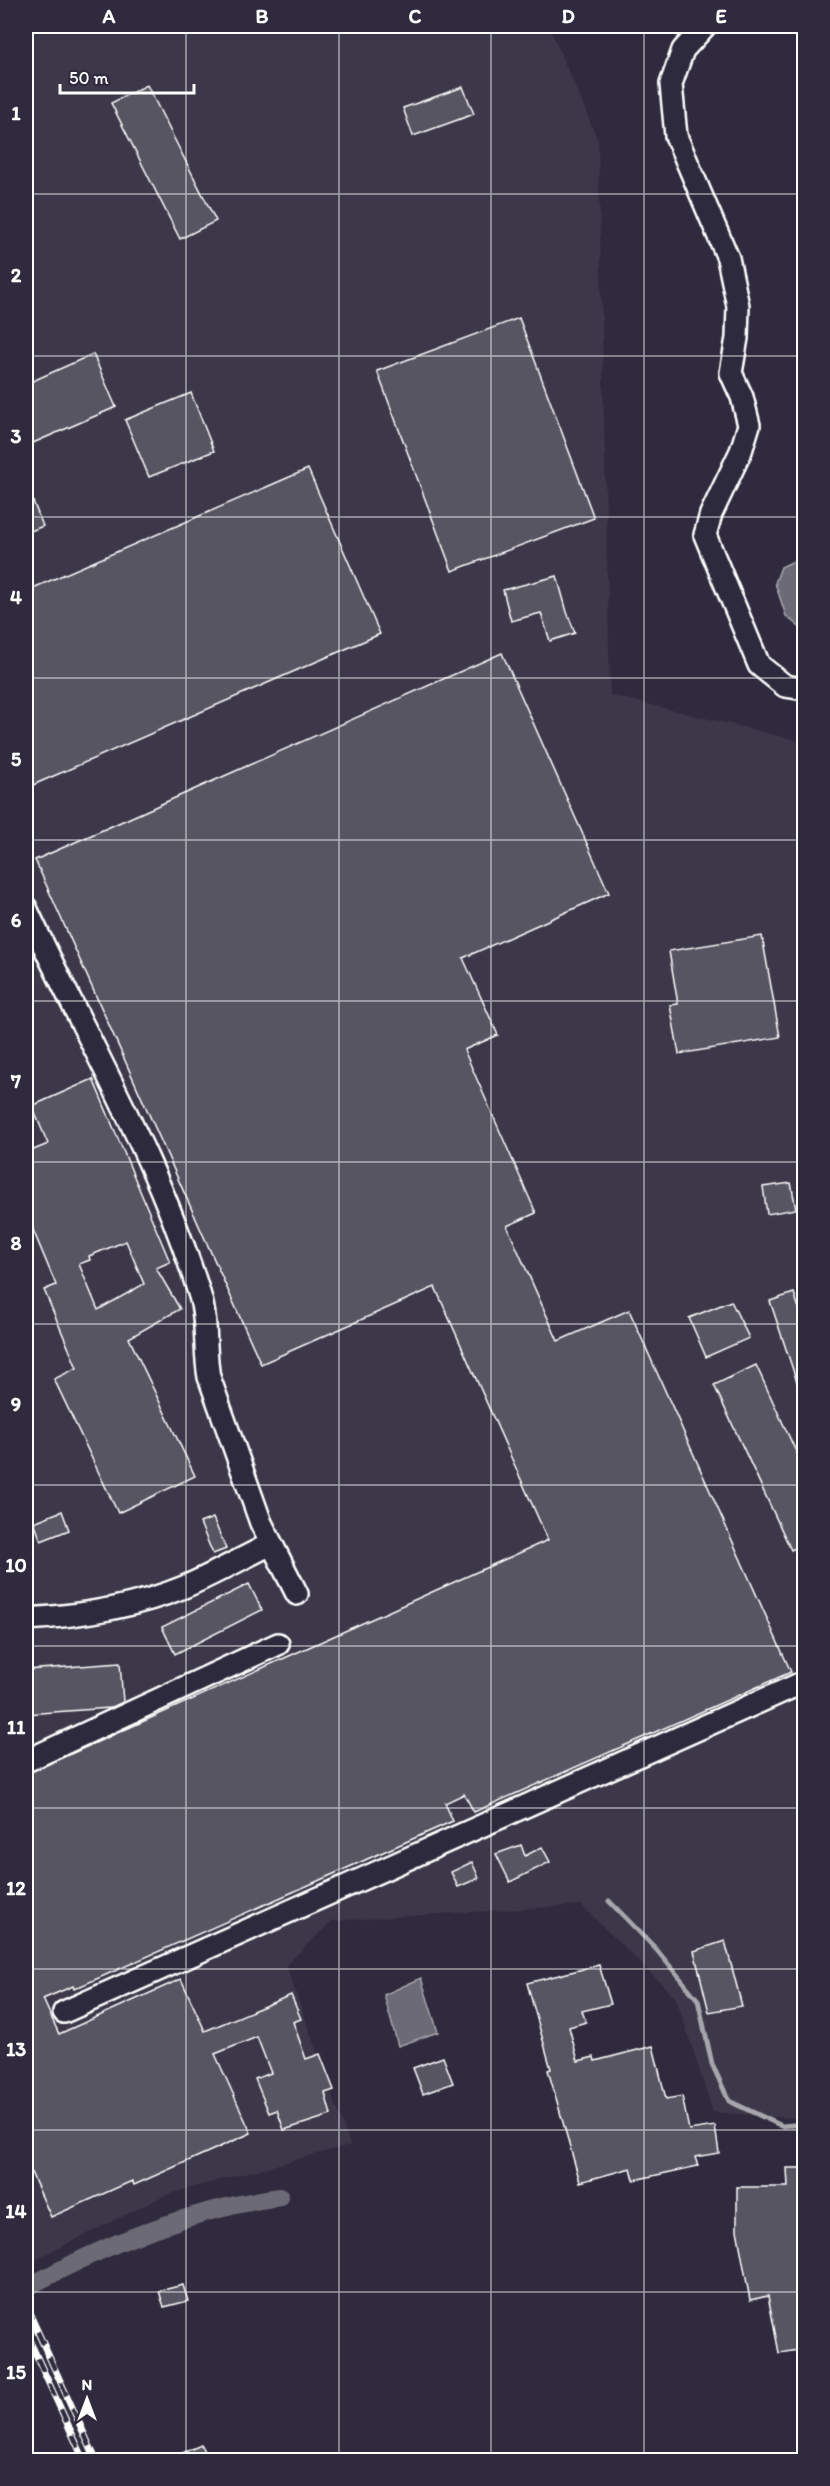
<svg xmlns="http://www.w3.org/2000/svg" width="830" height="2486" font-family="Itim,sans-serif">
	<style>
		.built { fill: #3c3749 }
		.water { fill: #6d6a77; stroke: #a7a6ad; stroke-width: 1.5 }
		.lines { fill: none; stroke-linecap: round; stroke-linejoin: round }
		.stream { stroke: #a7a6ad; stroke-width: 5 }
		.canal { stroke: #6d6a77; stroke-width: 18 }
		.building { fill: #595564; stroke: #fff; stroke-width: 1.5; fill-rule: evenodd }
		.minor-casing { stroke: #fff; stroke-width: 26 }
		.minor { stroke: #2f2a3d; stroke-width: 21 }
		.rail-casing { stroke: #fff; stroke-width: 7 }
		.rail { stroke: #2f2a3d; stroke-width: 4.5; stroke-dasharray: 14; stroke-linecap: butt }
		.grid { fill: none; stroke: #fff; stroke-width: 1.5; stroke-opacity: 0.55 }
		.neatline { fill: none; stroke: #fff; stroke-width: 2 }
		.grid-label { font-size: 20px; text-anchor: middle; font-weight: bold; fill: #fff }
	</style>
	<rect width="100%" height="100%" fill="#2f2a3d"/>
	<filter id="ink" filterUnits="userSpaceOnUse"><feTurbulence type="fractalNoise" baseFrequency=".0167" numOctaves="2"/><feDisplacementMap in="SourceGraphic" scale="12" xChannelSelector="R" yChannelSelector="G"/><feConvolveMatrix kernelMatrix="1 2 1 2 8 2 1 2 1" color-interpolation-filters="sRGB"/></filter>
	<g filter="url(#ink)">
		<!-- built -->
		<path class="built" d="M26 26H549L598 140 610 695 804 742V2119L713 2112 676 1998 581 1905 332 1921 286 1965 350 2145 168 2194 26 2264Z"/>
		<!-- water -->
		<g class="water">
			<path d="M804 556V634L803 630 786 616 775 583 781 567Z"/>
			<path d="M421 1978 438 2032 398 2046 384 1995Z"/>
		</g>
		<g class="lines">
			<!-- stream -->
			<path class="stream" d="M609 1901 655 1948 698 2000 712 2064 729 2101 782 2126 804 2124"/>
			<!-- canal -->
			<path class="canal" d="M26 2288C105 2244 189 2209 280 2197"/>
		</g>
		<!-- building -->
		<g class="building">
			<path d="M147 85 216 221 180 239 111 103Z"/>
			<path d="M463 87 474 114 413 136 403 108Z"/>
			<path d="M519 318 594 518 452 571 377 371Z"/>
			<path d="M93 354 116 407 26 446V384Z"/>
			<path d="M191 393 214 451 149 477 125 420Z"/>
			<path d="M308 469 380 634 26 788V591Z"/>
			<path d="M26 484 43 526 26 533Z"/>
			<path d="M557 576 567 612 575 633 550 641 541 613 511 621 503 590Z"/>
			<path d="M502 653 609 893 463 958 498 1035 464 1050 536 1213 507 1226 558 1341 629 1310 791 1672 474 1812 464 1794 445 1803 453 1821 74 1989 73 1986 43 1999 59 2034 181 1979 205 2031 291 1995 301 2019 293 2022 306 2059 320 2054 334 2090 325 2093 331 2115 284 2130 277 2110 269 2113 255 2079 271 2073 257 2037 215 2054 251 2133 134 2185 132 2181 51 2217 26 2161V1774L548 1540 435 1287 261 1364 35 860Z"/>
			<path d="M762 936 780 1037 679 1054 670 1005 678 1004 669 951Z"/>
			<path d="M93 1079 170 1262 156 1268 180 1309 129 1338 195 1476 118 1513 54 1379 77 1368 44 1290 56 1285 26 1213V1153L48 1144 32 1106ZM126 1241 144 1284 98 1310 79 1264 90 1260 89 1256Z"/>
			<path d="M791 1183 796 1209 767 1214 763 1187Z"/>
			<path d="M794 1293 804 1324V1396L802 1397 770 1301Z"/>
			<path d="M731 1301 749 1338 706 1357 689 1318Z"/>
			<path d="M756 1365 804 1469V1544L791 1550 714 1385Z"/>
			<path d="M62 1511 69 1530 41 1541 34 1522Z"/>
			<path d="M213 1518 226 1549 213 1554 200 1523Z"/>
			<path d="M249 1584 262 1610 175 1654 162 1627Z"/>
			<path d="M120 1663 123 1702 110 1708 26 1714V1670Z"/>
			<path d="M521 1845 525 1856 542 1847 550 1862 510 1882 496 1854Z"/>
			<path d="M472 1862 479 1878 458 1887 451 1872Z"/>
			<path d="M725 1941 742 2006 709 2012 694 1951Z"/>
			<path d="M599 1965 611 2004 582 2011 586 2022 569 2027 578 2061 594 2057 595 2061 653 2046 666 2099 682 2096 689 2130 715 2126 719 2153 695 2157 698 2166 634 2180 631 2168 580 2182 548 2070 551 2069 527 1983Z"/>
			<path d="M443 2057 453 2083 423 2094 413 2068Z"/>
			<path d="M787 2168H804V2349L779 2353 768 2296 750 2300 737 2230V2187H788Z"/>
			<path d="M183 2285 188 2301 164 2307 159 2291Z"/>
			<path d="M201 2445 208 2460H166Z"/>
		</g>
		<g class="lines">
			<!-- minor casing -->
			<g class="minor-casing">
				<g id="minor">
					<path d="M705 26 683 50 671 84 676 136 728 258 738 306 737 338 731 373 742 397 749 425 741 451 711 514 705 535 759 665 785 686 804 689"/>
					<path d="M26 908C85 1037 159 1160 200 1296 208 1322 204 1351 209 1377L261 1523 297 1594"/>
					<path d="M26 1619C80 1616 133 1608 184 1587 213 1575 242 1558 271 1544"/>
					<path d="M26 1761 278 1644"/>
					<path d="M64 2012 797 1685 804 1684"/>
				</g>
			</g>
			<!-- minor -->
			<use href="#minor" class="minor"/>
			<!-- rail casing -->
			<g class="rail-casing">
				<g id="rail">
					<path d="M26 2306 96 2460"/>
					<path d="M26 2333 84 2460"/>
				</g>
			</g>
			<!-- rail -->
			<use href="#rail" class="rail"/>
		</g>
	</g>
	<!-- grid -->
	<path class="grid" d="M186 26V2460M339 26V2460M491 26V2460M644 26V2460M26 194H804M26 356H804M26 517H804M26 678H804M26 840H804M26 1001H804M26 1162H804M26 1324H804M26 1485H804M26 1646H804M26 1808H804M26 1969H804M26 2130H804M26 2292H804"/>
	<!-- margin -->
	<rect width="830" height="2486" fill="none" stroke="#2f2a3d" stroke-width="66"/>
	<!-- north arrow -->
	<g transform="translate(87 2399)" stroke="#2f2a3d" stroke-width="4.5" paint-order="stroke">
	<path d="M0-4.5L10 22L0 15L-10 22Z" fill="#ffffff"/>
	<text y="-9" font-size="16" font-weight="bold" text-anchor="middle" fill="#ffffff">N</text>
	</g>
	<!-- scale -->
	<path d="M60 84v9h134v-9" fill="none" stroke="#ffffff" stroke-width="3"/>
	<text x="69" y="84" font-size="18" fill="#ffffff" stroke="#2f2a3d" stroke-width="4.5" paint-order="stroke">50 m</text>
	<rect x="33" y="33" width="764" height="2420" class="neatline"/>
	<g class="grid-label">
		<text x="109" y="23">A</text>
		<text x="262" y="23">B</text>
		<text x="415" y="23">C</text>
		<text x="568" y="23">D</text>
		<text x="721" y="23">E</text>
		<text x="16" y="120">1</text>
		<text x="16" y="282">2</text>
		<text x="16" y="443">3</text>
		<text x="16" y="604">4</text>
		<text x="16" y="766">5</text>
		<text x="16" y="927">6</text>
		<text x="16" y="1088">7</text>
		<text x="16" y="1250">8</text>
		<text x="16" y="1411">9</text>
		<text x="16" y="1572">10</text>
		<text x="16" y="1734">11</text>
		<text x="16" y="1895">12</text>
		<text x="16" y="2056">13</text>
		<text x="16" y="2218">14</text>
		<text x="16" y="2379">15</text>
	</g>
</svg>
